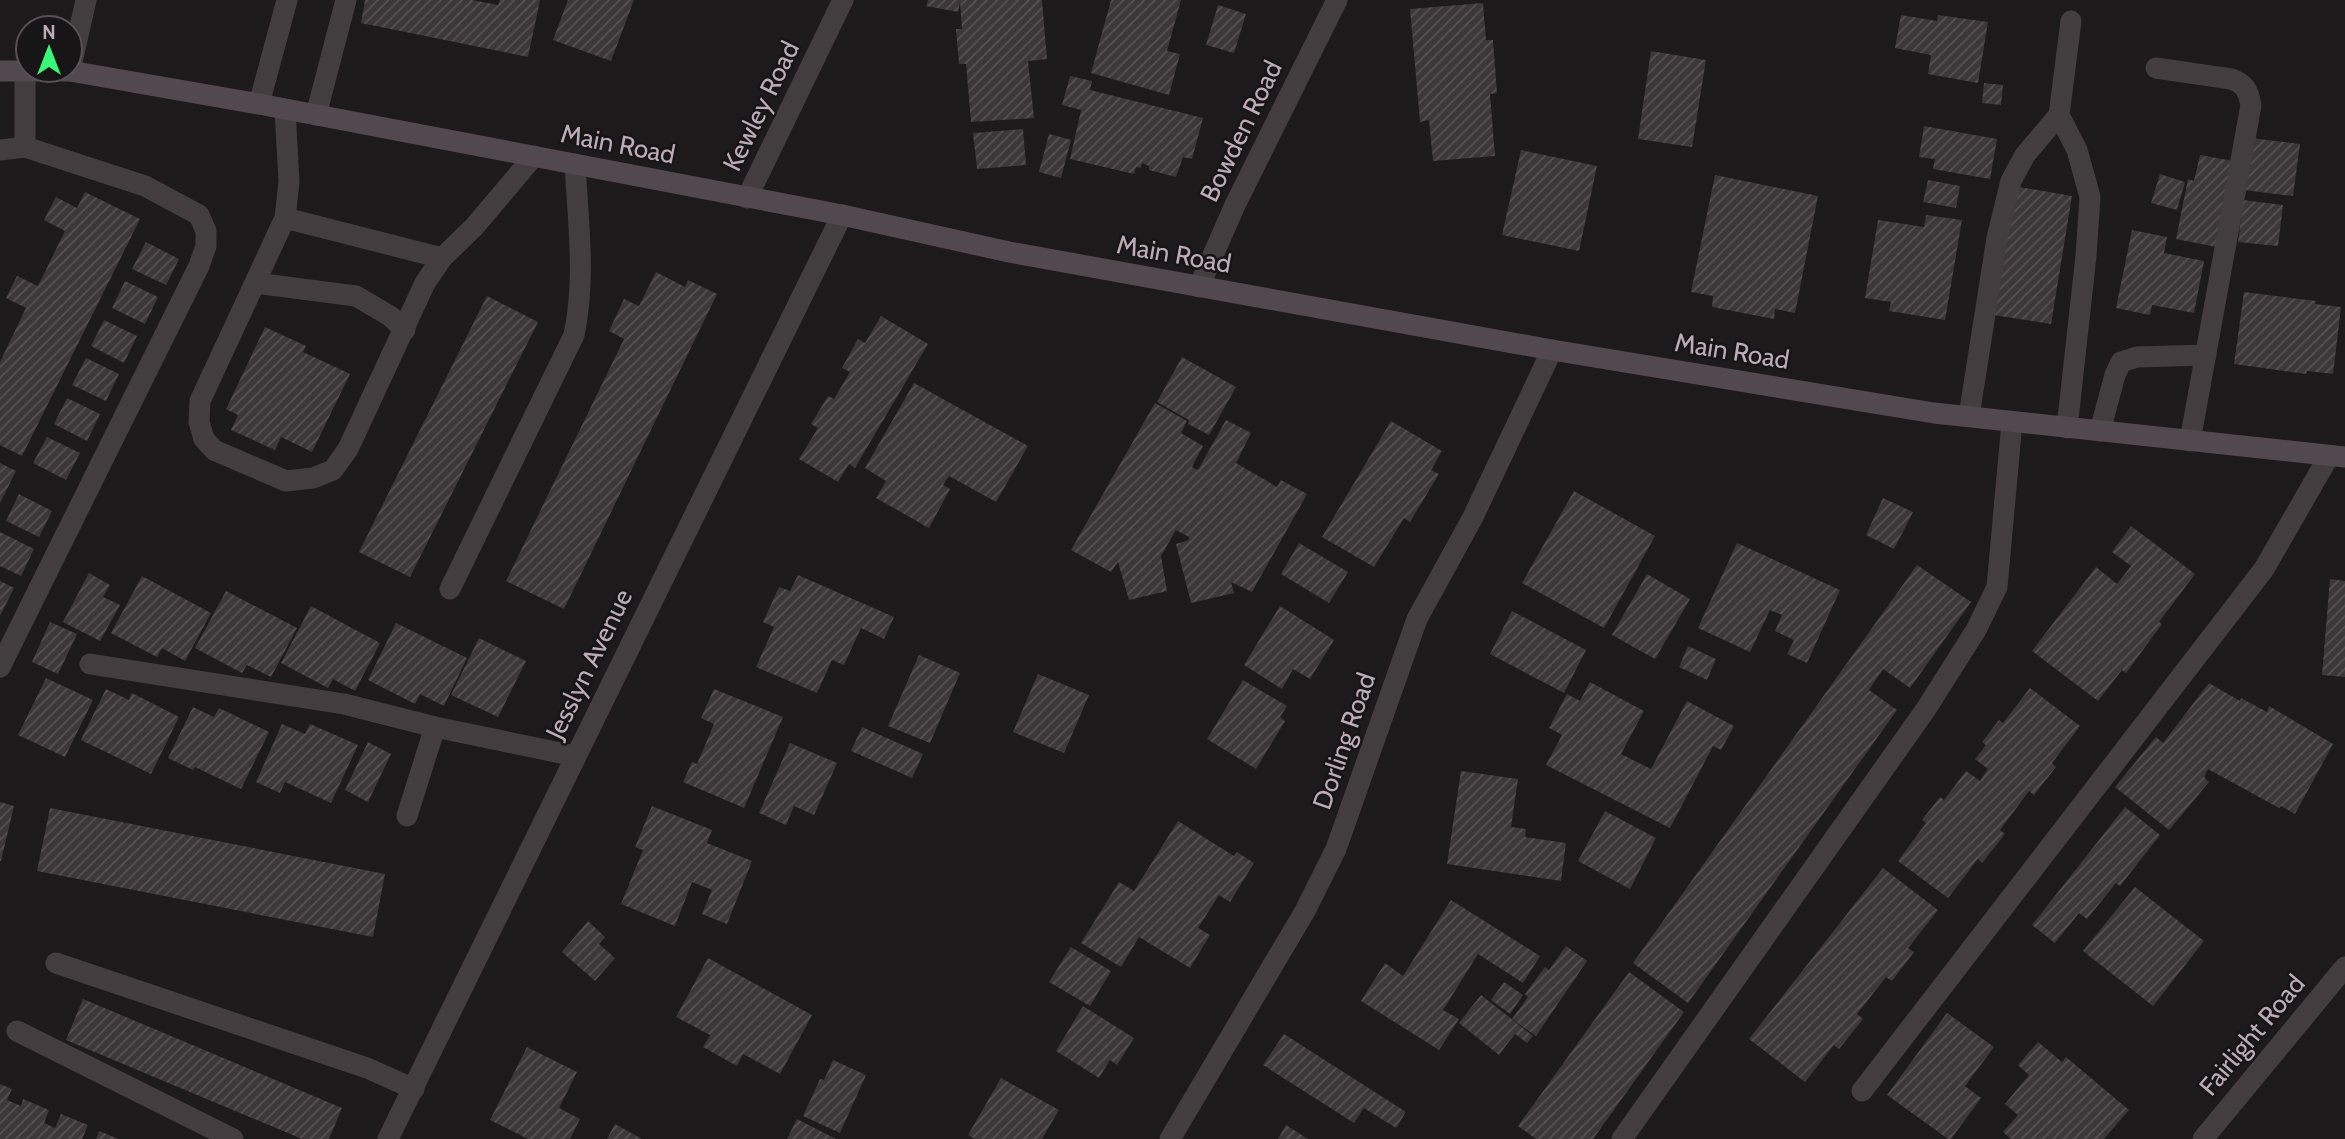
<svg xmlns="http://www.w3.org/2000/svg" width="2345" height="1139" font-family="Cabin,sans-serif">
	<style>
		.building { fill: url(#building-hatch) }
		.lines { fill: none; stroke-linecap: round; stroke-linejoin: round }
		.lane { stroke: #443d40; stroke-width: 21 }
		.street { stroke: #443d40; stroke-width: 21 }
		.secondary { stroke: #52494e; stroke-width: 21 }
		.labels { text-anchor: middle; stroke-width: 5; stroke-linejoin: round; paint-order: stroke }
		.street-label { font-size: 26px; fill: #bcacb7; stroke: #181516 }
	</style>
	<defs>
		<pattern id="building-hatch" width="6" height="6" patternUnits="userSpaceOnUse" patternTransform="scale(1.75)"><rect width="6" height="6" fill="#3c3739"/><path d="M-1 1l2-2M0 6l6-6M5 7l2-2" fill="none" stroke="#565153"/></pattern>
	</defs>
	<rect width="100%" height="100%" fill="#1d1a1b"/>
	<!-- building -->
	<g class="building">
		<path d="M365 0H472L498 5 500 0H540L528 57 361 23Z"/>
		<path d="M568 0H634L611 61 553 40Z"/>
		<path d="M928 0H1042L1047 59 1028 61 1034 118 971 122 966 64H959L956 29H962L960 2 958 12 926 6Z"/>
		<path d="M1111 0H1181L1167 51 1180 54 1169 95 1091 73Z"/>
		<path d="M1483 3 1486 40H1493L1497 93 1490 94 1495 156 1433 161 1429 120 1420 122 1410 9Z"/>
		<path d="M1218 5 1246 14 1234 53 1206 45Z"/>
		<path d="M1901 15 1937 21 1938 15 1988 22 1978 83 1928 74 1931 55 1895 48Z"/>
		<path d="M1651 51 1706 60 1692 147 1638 139Z"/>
		<path d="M1070 76 1092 81 1090 90 1203 118 1192 159 1183 157 1176 177 1149 170V166L1142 163 1141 168 1136 167 1134 174 1070 159 1081 110 1062 105Z"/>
		<path d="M1984 83 2003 85 2001 105 1982 103Z"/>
		<path d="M1924 126 1997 139 1990 179 1933 169 1935 159 1919 157Z"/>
		<path d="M1023 129 1026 165 977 169 973 133Z"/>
		<path d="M1049 134 1071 140 1061 178 1039 172Z"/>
		<path d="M2251 138 2300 144 2293 196 2244 190Z"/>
		<path d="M1521 150 1597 166 1579 251 1502 235Z"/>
		<path d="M2200 155 2233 161 2216 247 2176 239 2188 179 2194 181Z"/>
		<path d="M2160 174 2185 182 2177 210 2151 203Z"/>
		<path d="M1715 175 1818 196 1795 313 1775 309 1774 319 1712 307 1713 296 1691 292Z"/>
		<path d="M1928 180 1960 186 1956 208 1923 202Z"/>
		<path d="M2014 186 2072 196 2051 324 1993 315Z"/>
		<path d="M85 192 140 219 22 456 0 445V362L26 308 6 298 17 276 38 286 65 231 44 220 56 197 77 208Z"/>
		<path d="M2243 200 2283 205 2278 246 2238 242Z"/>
		<path d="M1926 215 1962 220 1945 320 1889 311 1891 302 1865 298 1878 220 1924 227Z"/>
		<path d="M2132 230 2167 237 2164 253 2204 261 2194 313 2152 305 2150 315 2116 308Z"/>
		<path d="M146 242 179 259 166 285 132 269Z"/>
		<path d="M656 272 685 287 688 280 717 294 564 609 506 581 624 339 609 331 624 299 639 306Z"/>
		<path d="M125 281 158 297 145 324 112 308Z"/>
		<path d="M2244 292 2316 301 2315 304 2341 307 2333 374 2307 371 2306 374 2234 364Z"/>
		<path d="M487 296 538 322 410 577 359 552Z"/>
		<path d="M881 316 928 344 855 468 849 464 838 482 799 459 818 428 811 424 828 396 834 399 850 372 842 368 858 339 865 343Z"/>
		<path d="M104 320 137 336 124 363 91 346Z"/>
		<path d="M265 327 306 346 303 352 350 374 312 452 281 437 275 450 231 430 238 415 226 409Z"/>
		<path d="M1182 357 1236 387 1209 435 1188 424 1189 420 1157 402Z"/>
		<path d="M86 358 119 374 106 401 72 385Z"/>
		<path d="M914 383 1028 446 996 502 949 476 943 485 950 489 929 528 876 498 886 481 865 468Z"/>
		<path d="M67 398 100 414 87 441 54 424Z"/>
		<path d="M1155 403 1187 421 1181 433 1203 446 1192 467 1198 470 1226 420 1251 433 1236 463 1277 487 1281 480 1307 494 1252 592 1231 582 1234 593 1191 603 1176 544 1189 540V537L1176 530 1161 556 1167 591 1129 600 1118 562 1111 572 1071 550Z"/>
		<path d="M1391 421 1442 451 1431 470 1439 474 1410 522 1404 518 1374 567 1322 537Z"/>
		<path d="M47 437 80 453 66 480 33 463Z"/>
		<path d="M0 463 16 471 0 503Z"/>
		<path d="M1574 491 1655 536 1604 628 1522 583Z"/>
		<path d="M19 494 52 511 39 537 6 521Z"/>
		<path d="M1883 498 1913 512 1894 549 1866 535Z"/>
		<path d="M2131 526 2195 574 2159 622 2162 624 2126 673 2122 670 2098 701 2032 651 2096 567 2117 584 2131 566 2112 552Z"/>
		<path d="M0 532 34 549 21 576 0 566Z"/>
		<path d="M1299 543 1348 572 1329 603 1281 574Z"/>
		<path d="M1737 543 1840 590 1807 663 1787 654 1794 640 1775 631 1782 615 1770 610 1750 652 1698 628Z"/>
		<path d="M1917 565 1971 602 1910 688 1883 669 1869 690 1897 710 1688 1003 1633 963Z"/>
		<path d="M89 573 110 585 103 597 120 605 100 641 63 622Z"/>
		<path d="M1647 574 1690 599 1655 659 1612 635Z"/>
		<path d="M798 575 894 617 884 639 861 628 844 665 832 660 817 693 756 667 774 627 763 622 779 587 790 591Z"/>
		<path d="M142 576 211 613 185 661 162 648 157 657 111 633Z"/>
		<path d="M2330 579 2345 581V677L2322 675Z"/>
		<path d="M0 581 14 588 0 616Z"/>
		<path d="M226 591 297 628 271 677 247 665 242 673 195 648Z"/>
		<path d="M311 606 380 643 355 691 333 679 328 688 281 663Z"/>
		<path d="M1280 606 1334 640 1310 679 1293 669 1282 689 1244 665Z"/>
		<path d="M1512 611 1586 650 1564 693 1490 654Z"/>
		<path d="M50 622 77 634 58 674 32 662Z"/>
		<path d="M396 623 467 658 444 706 420 694 415 704 368 680Z"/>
		<path d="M479 638 526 661 498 717 451 695Z"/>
		<path d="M1688 646 1716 659 1707 680 1679 667Z"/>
		<path d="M919 655 960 673 930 743 888 726Z"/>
		<path d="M1038 674 1089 695 1064 753 1013 732Z"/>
		<path d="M46 678 93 700 65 757 18 735Z"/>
		<path d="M1243 680 1287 706 1280 717 1285 721 1256 769 1207 739Z"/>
		<path d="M1590 682 1644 711 1621 754 1651 769 1687 701 1734 726 1721 750 1713 746 1670 828 1546 765 1562 735 1549 728 1567 694 1580 701Z"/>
		<path d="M2209 683 2240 701 2241 698 2267 712 2269 706 2333 744 2295 814 2281 806 2279 808 2208 769 2204 777 2209 782 2169 830 2115 787 2156 737 2163 743Z"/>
		<path d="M2030 688 2080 726 2052 763 2056 767 2034 795 2029 791 2000 830 2005 834 1982 863 1978 859 1948 898 1898 861 1926 823 1922 820 1940 797 1944 800 1966 771 1980 781 1988 769 1975 759 1986 745 1982 742 1999 720 2003 723Z"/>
		<path d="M106 689 129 700 132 693 179 717 151 774 81 740Z"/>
		<path d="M714 689 783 717 744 808 683 782 692 762 697 764 714 724 701 718Z"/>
		<path d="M193 707 214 717 219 708 269 732 241 789 195 767 193 770 168 758Z"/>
		<path d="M282 724 305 734 310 724 358 745 331 803 285 782 280 793 256 782Z"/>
		<path d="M862 727 923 754 912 778 851 751Z"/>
		<path d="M368 742 391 754 368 802 345 790Z"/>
		<path d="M790 743 837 763 814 815 794 806 786 825 759 813Z"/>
		<path d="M1461 771 1518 779 1511 827 1526 829 1525 837 1566 843 1561 881 1447 864Z"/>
		<path d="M0 802 14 806 1 861H0Z"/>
		<path d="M652 806 712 830 707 843 752 861 727 924 702 914 712 890 692 882 675 926 621 904 643 850 635 847Z"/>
		<path d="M2125 807 2160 835 2120 886 2116 883 2087 919 2079 913 2055 943 2032 925Z"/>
		<path d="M50 808 385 874 373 937 37 871Z"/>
		<path d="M1605 811 1656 838 1630 889 1578 861Z"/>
		<path d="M1178 821 1234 856 1237 852 1254 863 1230 902 1219 895 1198 928 1210 935 1190 968 1139 937 1121 967 1081 943 1119 882 1134 891Z"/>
		<path d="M1883 868 1938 910 1908 948 1914 952 1892 981 1886 977 1857 1014 1863 1019 1839 1049 1834 1045 1805 1082 1749 1039Z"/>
		<path d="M2135 887 2204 941 2153 1006 2083 951Z"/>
		<path d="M1451 900 1540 956 1523 983 1478 954 1443 1010 1459 1019 1439 1050 1361 1001 1385 963 1403 976Z"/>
		<path d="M588 921 605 937 599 944 615 958 595 981 562 952Z"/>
		<path d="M1566 946 1587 961 1536 1036 1512 1019 1528 997 1525 994 1545 967 1549 970Z"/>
		<path d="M1071 947 1111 971 1090 1006 1049 982Z"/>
		<path d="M708 958 812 1015 780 1074 743 1054 737 1066 703 1047 710 1035 676 1017Z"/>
		<path d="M1629 972 1684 1012 1593 1139H1536L1518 1126Z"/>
		<path d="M1504 982 1523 995 1510 1014 1491 1000Z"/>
		<path d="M1481 995 1533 1036 1527 1043 1515 1034 1499 1055 1459 1023Z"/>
		<path d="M83 999 342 1108 329 1139H302L66 1040Z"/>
		<path d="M1083 1006 1134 1038 1117 1065 1110 1060 1099 1078 1056 1051Z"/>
		<path d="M1947 1013 1994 1047 1965 1086 1981 1098 1951 1139H1948L1887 1095Z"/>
		<path d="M1284 1034 1406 1112 1396 1128 1364 1108 1354 1123 1263 1065Z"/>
		<path d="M2038 1042 2062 1062 2066 1057 2129 1110 2104 1139H2011L2003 1132 2018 1115 2005 1104 2029 1075 2018 1065Z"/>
		<path d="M527 1047 577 1072 559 1108 580 1119 570 1139H528L490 1120Z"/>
		<path d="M833 1060 866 1075 840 1133 803 1116 820 1079 824 1080Z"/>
		<path d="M1001 1078 1059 1110 1042 1139H975L968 1135Z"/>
		<path d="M0 1084 12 1089 7 1100 21 1106 23 1099 49 1110 44 1123 55 1128 61 1114 88 1125 82 1139H0Z"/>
		<path d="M797 1119 836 1139H787Z"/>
		<path d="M615 1124 642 1139H607Z"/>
		<path d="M1286 1125 1308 1139H1278Z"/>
		<path d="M99 1131 119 1139H96Z"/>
	</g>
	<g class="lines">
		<!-- lane -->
		<g class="lane">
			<path d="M70 71 86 0"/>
			<path d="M259 104 287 0"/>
			<path d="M285 109 289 182 285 218 200 401 199 422 204 439 214 450 286 481 313 478 333 470 348 449 425 283 442 258 474 227 534 156"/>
			<path d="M285 218 442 258"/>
			<path d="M255 283 356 296 390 316 405 330"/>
			<path d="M1969 416 1997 238 2011 181 2025 155 2059 115"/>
			<path d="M2067 428 2086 256 2090 197 2077 150 2059 115 2071 21"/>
			<path d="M450 589 574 335C586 279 578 221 575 164"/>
			<path d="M90 664 344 704 435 727 575 756"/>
			<path d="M407 816 435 727"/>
			<path d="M17 1031 233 1139"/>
			<path d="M1862 1091 2264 569 2329 456"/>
			<path d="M1622 1139 1926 709 1976 630 1997 587 2012 422"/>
		</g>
		<!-- street -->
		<g class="street">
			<path d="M2156 68 2231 79C2245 84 2248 90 2251 105L2190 441"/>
			<path d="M316 115 346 0"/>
			<path d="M0 150 25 147"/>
			<path d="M747 198 843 0"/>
			<path d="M1199 287 1235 205 1337 0"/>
			<path d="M2100 431 2115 375 2121 362 2137 357 2206 355"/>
			<path d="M0 667 199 266 206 246V231L199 215 145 186 25 147V71"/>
			<path d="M56 963 367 1068 414 1089"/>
			<path d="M388 1139 842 215"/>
			<path d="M1170 1139 1305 911 1336 849 1417 619 1473 517 1552 350"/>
			<path d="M2203 1139 2345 967"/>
		</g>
		<!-- secondary -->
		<path class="secondary" d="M0 71H70L259 104 842 215 1009 252 1552 350 1934 413 2345 457"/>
	</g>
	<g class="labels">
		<!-- street labels -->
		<g class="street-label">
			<text transform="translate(761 106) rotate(-64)" y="9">Kewley Road</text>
			<text transform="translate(1241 131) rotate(-64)" y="9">Bowden Road</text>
			<text transform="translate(618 144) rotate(11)" y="9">Main Road</text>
			<text transform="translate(1174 254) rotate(10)" y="9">Main Road</text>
			<text transform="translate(1732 351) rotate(9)" y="9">Main Road</text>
			<text transform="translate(589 664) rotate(-64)" y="9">Jesslyn Avenue</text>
			<text transform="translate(1344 741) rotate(-71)" y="9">Dorling Road</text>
			<text transform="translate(2252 1035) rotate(-50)" y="9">Fairlight Road</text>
		</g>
	</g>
	<!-- north arrow -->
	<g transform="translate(49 49)"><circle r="33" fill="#181516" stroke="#5a5156" stroke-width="2"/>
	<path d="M0-5L12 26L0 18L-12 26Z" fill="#37f877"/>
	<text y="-10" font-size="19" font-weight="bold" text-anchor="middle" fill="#bcacb7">N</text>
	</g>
</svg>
